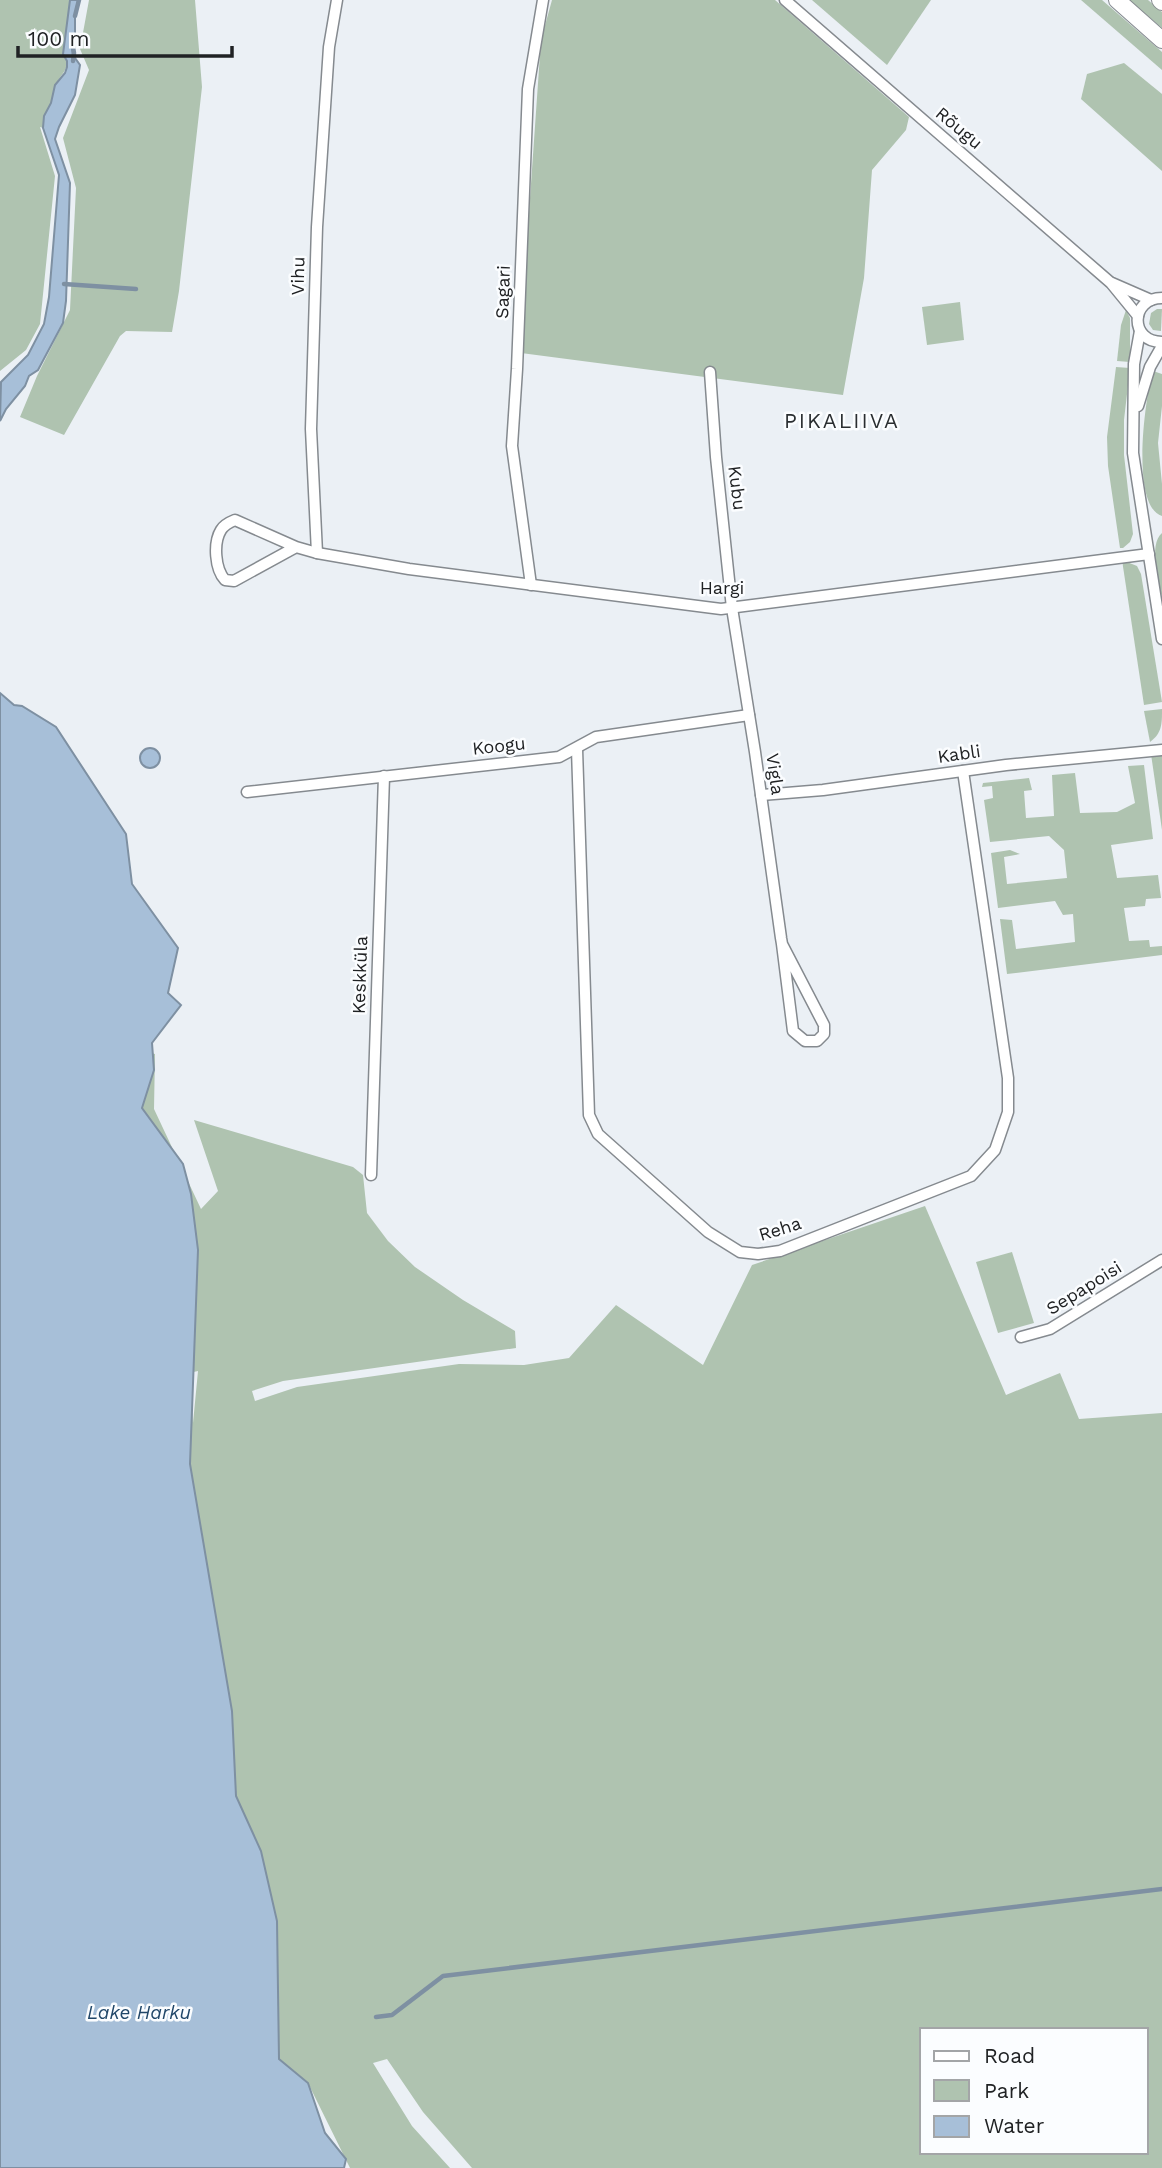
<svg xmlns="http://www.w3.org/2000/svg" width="1162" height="2168" font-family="'Work Sans',sans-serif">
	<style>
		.green { fill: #afc3b0; fill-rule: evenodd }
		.water { fill: #a7bfd8; stroke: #7e90a2; stroke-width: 2 }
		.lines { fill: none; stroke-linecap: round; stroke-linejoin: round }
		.stream { stroke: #7e90a2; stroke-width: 4.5 }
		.street-casing { stroke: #858a8f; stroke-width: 13 }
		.secondary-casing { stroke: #858a8f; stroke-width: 18 }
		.street { stroke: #fff; stroke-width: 10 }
		.secondary { stroke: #fff; stroke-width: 16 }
		.labels { text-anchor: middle; stroke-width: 5; stroke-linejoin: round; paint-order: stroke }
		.street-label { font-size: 18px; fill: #202224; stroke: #fbfdff }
		.water-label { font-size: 19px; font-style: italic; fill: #214769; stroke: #fbfdff }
		.quarter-label { font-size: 21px; letter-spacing: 2px; fill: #2a2e31; stroke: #fbfdff }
	</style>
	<rect width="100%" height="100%" fill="#ebf0f5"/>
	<!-- green -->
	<g class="green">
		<path d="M0 0H70L63 54C72 68 62 72 56 84 53 89 53 96 52 101 48 111 44 117 43 128L40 127 55 176 40 324 26 350 0 371Z"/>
		<path d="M89 0H195L202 87 179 291 172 332 126 331 120 336 64 435 20 417 37 376 70 310 76 188 63 138 89 70 80 49Z"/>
		<path d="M552 0H775L909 117 906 130 872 170 864 278 843 395 521 353 527 241 541 40Z"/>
		<path d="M812 0H931L887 65Z"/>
		<path d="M1081 0H1102L1162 52V70Z"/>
		<path d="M1129 0H1148L1162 12V28Z"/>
		<path d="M1124 63 1162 94V171L1081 99 1087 74Z"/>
		<path d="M960 302 964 340 927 345 922 307Z"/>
		<path d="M1157 309H1162L1161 331 1153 330 1149 324 1151 313Z"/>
		<path d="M1126 310 1130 318V362L1117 361 1121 325Z"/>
		<path d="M1116 367 1130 368 1124 420V455L1133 534 1130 542 1123 548H1120L1108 466 1107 437Z"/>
		<path d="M1153 371 1162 374V406L1158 443 1162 484V516C1130 506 1145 397 1153 371Z"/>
		<path d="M1162 533V598C1159 581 1148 545 1162 533Z"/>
		<path d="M1122 560 1137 566 1141 574 1162 702 1144 705Z"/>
		<path d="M1162 709C1162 724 1162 733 1150 742L1144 711Z"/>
		<path d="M1151 754 1162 756V830Z"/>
		<path d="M1144 765 1153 839 1111 845 1117 878 1158 875 1161 898 1146 899 1145 906 1124 908 1129 941 1149 940 1150 947 1162 946V955L1007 974 1000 919 1012 920 1016 949 1075 942 1073 914 1063 915 1055 901 998 908 991 853 1010 850 1020 854 1004 857 1007 884 1067 878 1064 850 1049 836 990 842 984 800 993 798 992 786 982 787 983 783 1029 778 1032 790 1024 791 1026 818 1054 816 1052 775 1075 773 1080 813 1117 812 1135 803 1128 766Z"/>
		<path d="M144 1051 155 1054 154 1109 201 1209 218 1191 194 1120 353 1167 363 1175 367 1213 388 1241 415 1267 463 1300 515 1331 516 1348 283 1381 252 1391 255 1401 297 1387 459 1364 524 1365 569 1358 616 1305 703 1365 752 1265 925 1206 1006 1395 1060 1373 1079 1419 1162 1413V2168H472L423 2112 387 2059 373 2063 412 2126 450 2168H350L308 2083 279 2059 277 1965 266 1894 187 1641 191 1381 193 1423 198 1371 180 1375 87 1061ZM922 2030H1146V2152H922Z"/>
		<path d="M1012 1252 1034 1323 998 1333 976 1262Z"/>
	</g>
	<!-- water -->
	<g class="water">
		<path d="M70 0H78L75 15V35L72 48 73 55 80 65 75 95 59 127 55 139 70 183 66 301 63 323 38 370 29 376 25 386 6 409 0 421 1 382 28 355 44 324 49 297 59 175 43 128 44 116 51 103 55 85 65 73 67 67V61L63 54Z"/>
		<path d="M0 693 14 705 22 706 56 727 126 834 132 884 178 948 168 993 181 1005 152 1043 154 1070 142 1108 183 1164 191 1194 198 1250 190 1464 232 1711 236 1796 261 1851 277 1921 279 2059 308 2083 325 2133 346 2159 344 2168H0Z"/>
		<circle cx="150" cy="758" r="10"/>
	</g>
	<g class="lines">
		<!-- stream -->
		<g class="stream">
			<path d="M75 16 79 0"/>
			<path d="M72 42 74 53 73 61"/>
			<path d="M64 284 136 289"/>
			<path d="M376 2017 392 2015 443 1976 1162 1889"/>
		</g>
		<!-- street casing -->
		<g class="street-casing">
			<g id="street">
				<path d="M785 0 1111 283 1138 316"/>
				<path d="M1112 283 1151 300"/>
				<path d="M1162 298C1130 298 1129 342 1162 342"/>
				<path d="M1140 331 1134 364 1133 453 1162 639"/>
				<path d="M710 372 716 457 732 608 755 752 781 938 782 944 824 1025V1034L817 1041H805L793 1031 782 944"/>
				<path d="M1138 406 1150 367 1162 346"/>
				<path d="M296 547 234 581 225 580C215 569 213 543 221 530 224 525 230 522 235 520L296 547 317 553 409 569 721 609 1149 554"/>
				<path d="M317 553 311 429 317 227 329 47 337 0"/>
				<path d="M531 585 512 446 517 369 528 89 543 0"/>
				<path d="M577 749 589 1115 598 1134 708 1232 740 1252 758 1254 780 1251 971 1176 995 1150 1008 1112V1078L963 771"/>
				<path d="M247 792 559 757 596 737 749 715"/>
				<path d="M761 795 823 790 1006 765 1162 750"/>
				<path d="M371 1175 384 776"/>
				<path d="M1021 1337 1050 1329 1162 1260"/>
			</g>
		</g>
		<!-- secondary casing -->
		<g class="secondary-casing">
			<g id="secondary">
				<path d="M1117 0 1162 40"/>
				<path d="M1160 0 1162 2"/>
			</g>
		</g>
		<!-- street -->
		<use href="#street" class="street"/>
		<!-- secondary -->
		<use href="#secondary" class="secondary"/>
	</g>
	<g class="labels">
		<!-- street labels -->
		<g class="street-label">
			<text transform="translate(959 128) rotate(40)" y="6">Rõugu</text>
			<text transform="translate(298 276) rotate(-89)" y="6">Vihu</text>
			<text transform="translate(503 292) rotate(-88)" y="6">Sagari</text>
			<text transform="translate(737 488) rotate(83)" y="6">Kubu</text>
			<text x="722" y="594">Hargi</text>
			<text transform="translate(499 746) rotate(-6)" y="6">Koogu</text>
			<text transform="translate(959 754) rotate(-8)" y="6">Kabli</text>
			<text transform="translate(775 774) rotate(82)" y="6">Vigla</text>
			<text transform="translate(360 975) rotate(-88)" y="6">Keskküla</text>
			<text transform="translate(780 1229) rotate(-17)" y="6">Reha</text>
			<text transform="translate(1084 1288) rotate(-32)" y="6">Sepapoisi</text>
		</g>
		<!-- water labels -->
		<g class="water-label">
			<text x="139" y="2019">Lake Harku</text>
		</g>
		<!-- quarter labels -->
		<g class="quarter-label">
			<text x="842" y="428">PIKALIIVA</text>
		</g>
	</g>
	<!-- legend -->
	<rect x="920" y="2028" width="228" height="126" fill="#fbfdff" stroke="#a3a5a7" stroke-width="2"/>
	<rect x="934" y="2051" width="35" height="10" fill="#ffffff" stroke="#a3a5a7" stroke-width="2"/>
	<text x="984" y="2063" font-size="21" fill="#202224">Road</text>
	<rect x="934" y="2080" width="35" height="21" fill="#afc3b0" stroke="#a3a5a7" stroke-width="2"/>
	<text x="984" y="2098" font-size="21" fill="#202224">Park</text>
	<rect x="934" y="2116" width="35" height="21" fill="#a7bfd8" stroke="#a3a5a7" stroke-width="2"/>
	<text x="984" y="2133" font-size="21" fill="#202224">Water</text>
	<!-- scale -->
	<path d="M18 46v10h214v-10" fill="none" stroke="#202224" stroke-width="3.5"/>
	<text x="28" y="46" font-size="21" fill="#202224" stroke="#fbfdff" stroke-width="5" paint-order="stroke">100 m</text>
</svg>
